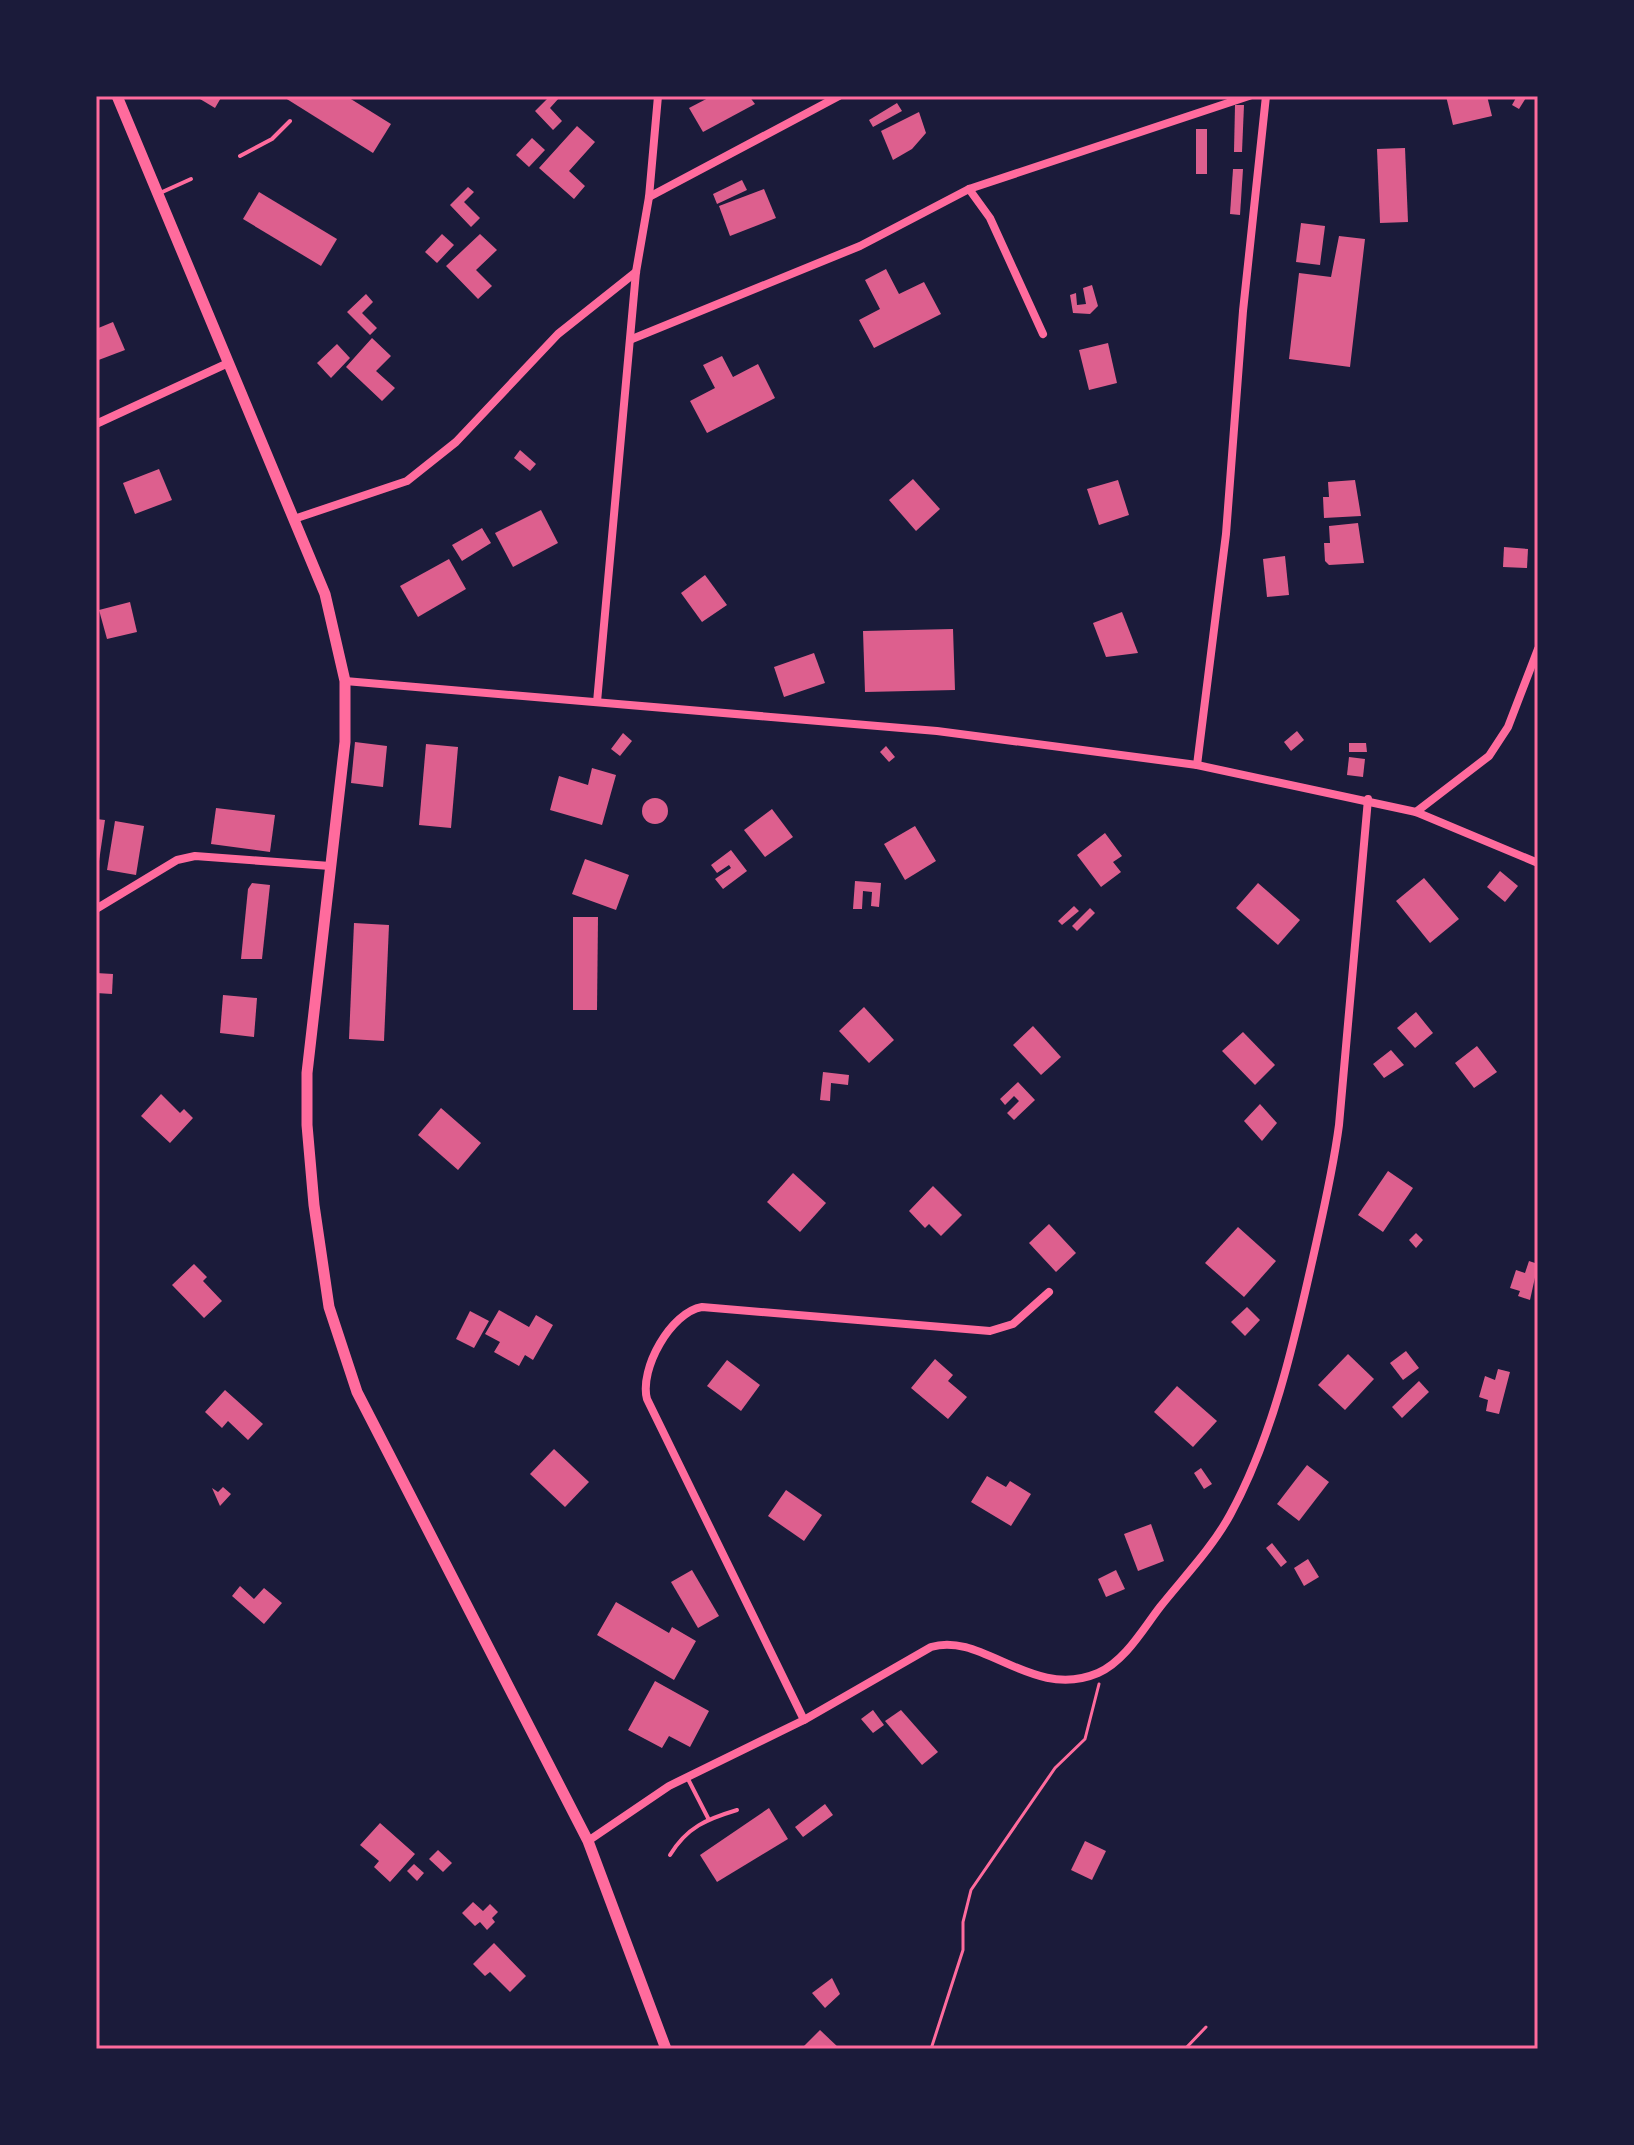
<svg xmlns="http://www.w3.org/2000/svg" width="1634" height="2145" font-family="Helvetica,sans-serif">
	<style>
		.building { fill: #dd5f8e }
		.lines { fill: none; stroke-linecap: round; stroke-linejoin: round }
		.path { stroke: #ff6b9d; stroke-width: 3 }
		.service { stroke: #ff6b9d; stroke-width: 4 }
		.minor { stroke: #ff6b9d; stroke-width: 8 }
		.tertiary { stroke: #ff6b9d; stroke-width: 11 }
		.neatline { fill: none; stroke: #ff6b9d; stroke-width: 3 }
	</style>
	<rect width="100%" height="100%" fill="#1b1b3a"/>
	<!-- building -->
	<g class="building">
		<path d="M195 96H222L215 108Z"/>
		<path d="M282 96H346L391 124 373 153Z"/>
		<path d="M550 96 559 98 550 108 562 121 553 130 535 111Z"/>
		<path d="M712 96H749L755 104 703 132 689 108Z"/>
		<path d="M1446 96H1487L1492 116 1453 125Z"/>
		<path d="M1517 96H1527L1519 109 1512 105Z"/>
		<path d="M897 103 902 111 873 127 869 120Z"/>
		<path d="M1235 105H1244L1242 152H1234Z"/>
		<path d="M919 112 926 133 912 149 893 160 881 131Z"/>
		<path d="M577 126 595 142 569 171 585 186 574 199 539 168Z"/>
		<rect x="1196" y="129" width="11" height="45"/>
		<path d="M532 138 545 150 529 167 516 155Z"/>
		<path d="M1405 148 1408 222 1380 223 1377 149Z"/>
		<path d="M1233 169H1243L1240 215 1230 214Z"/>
		<path d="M742 180 747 190 717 204 713 194Z"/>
		<path d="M468 187 474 192 464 202 480 218 471 227 450 205Z"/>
		<path d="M764 189 776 218 730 236 719 206Z"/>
		<path d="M259 192 337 239 321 266 243 219Z"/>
		<path d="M1301 223 1325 226 1320 265 1296 262Z"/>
		<path d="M442 234 454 245 437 263 425 252Z"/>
		<path d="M480 234 497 250 476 270 492 286 478 299 446 266Z"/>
		<path d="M1339 236 1365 239 1350 367 1289 359 1299 273 1331 277Z"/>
		<path d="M886 269 899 294 924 282 941 314 874 348 859 320 880 309 865 280Z"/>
		<path d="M1092 285 1098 306 1090 314 1073 313 1070 295 1076 293 1077 305 1086 304 1083 288Z"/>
		<path d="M366 294 373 302 362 313 377 328 370 335 347 312Z"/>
		<path d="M113 322 125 350 96 361V329Z"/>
		<path d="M372 338 391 356 376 371 395 388 382 401 346 367Z"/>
		<path d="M1108 343 1117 383 1089 390 1079 350Z"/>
		<path d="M337 344 350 358 331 378 317 363Z"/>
		<path d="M722 356 733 377 758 364 775 398 707 433 690 401 715 388 703 365Z"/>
		<path d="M520 450 536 464 530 471 514 458Z"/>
		<path d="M159 469 172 500 135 514 123 483Z"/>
		<path d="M913 479 940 509 916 531 889 500Z"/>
		<path d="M1118 480 1129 515 1099 525 1087 489Z"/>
		<path d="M1355 480 1361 516 1324 518 1323 497H1329L1328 482Z"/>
		<path d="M541 510 558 543 513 567 495 533Z"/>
		<path d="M1358 523 1364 563 1329 565 1325 561 1324 543H1330L1329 526Z"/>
		<path d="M482 528 491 543 462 561 452 545Z"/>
		<path d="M1504 547 1528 549 1527 568 1503 567Z"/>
		<path d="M1285 556 1289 595 1267 597 1263 559Z"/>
		<path d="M449 559 466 589 418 617 400 586Z"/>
		<path d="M705 575 727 605 702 622 681 593Z"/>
		<path d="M130 602 137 632 107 639 99 610Z"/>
		<path d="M1122 612 1138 653 1106 657 1093 623Z"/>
		<path d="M953 629 955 690 865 692 863 631Z"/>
		<path d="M814 653 825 683 784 697 774 667Z"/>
		<path d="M1297 731 1304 740 1291 751 1284 742Z"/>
		<path d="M623 733 632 741 620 756 611 749Z"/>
		<path d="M355 742 387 746 383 787 351 783Z"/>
		<path d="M1349 743H1366L1367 752H1349Z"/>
		<path d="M426 744 458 747 451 828 419 825Z"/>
		<path d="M886 746 895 757 889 762 880 752Z"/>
		<path d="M1349 757 1365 759 1363 777 1347 775Z"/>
		<path d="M592 768 616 775 602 825 550 810 559 776 588 785Z"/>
		<circle cx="655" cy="811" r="13"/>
		<path d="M216 808 275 815 270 852 211 844Z"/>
		<path d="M772 809 793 837 765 857 744 830Z"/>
		<path d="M96 819 105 820 98 868H96Z"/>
		<path d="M115 821 144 826 136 875 107 870Z"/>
		<path d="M915 826 936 861 905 880 884 844Z"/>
		<path d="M1105 833 1122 856 1113 862 1121 872 1101 887 1077 855Z"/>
		<path d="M731 850 747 871 723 889 715 879 731 868 729 865 717 873 711 865Z"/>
		<path d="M585 859 629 875 616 910 572 894Z"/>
		<path d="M1500 871 1518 886 1505 902 1487 887Z"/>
		<path d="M1424 878 1459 919 1430 943 1396 901Z"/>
		<path d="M855 881 881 883 879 907 871 906 872 892 863 891 862 909H853Z"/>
		<path d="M252 883 270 885 262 959H241L248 889Z"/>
		<path d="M1258 883 1300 920 1278 945 1236 908Z"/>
		<path d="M1074 906 1079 911 1062 925 1058 921Z"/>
		<path d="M1090 908 1095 913 1077 931 1072 926Z"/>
		<path d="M573 917H598L597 1010H573Z"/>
		<path d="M354 923 389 925 384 1041 349 1039Z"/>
		<path d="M96 973 113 974 112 994 96 993Z"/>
		<path d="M223 995 257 998 254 1037 220 1033Z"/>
		<path d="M864 1007 894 1040 869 1063 839 1031Z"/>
		<path d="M1416 1012 1433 1033 1415 1048 1397 1028Z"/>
		<path d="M1033 1026 1061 1057 1041 1075 1013 1045Z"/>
		<path d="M1243 1032 1275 1065 1255 1085 1222 1051Z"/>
		<path d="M1477 1046 1497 1072 1474 1088 1455 1063Z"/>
		<path d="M1391 1050 1404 1065 1384 1078 1373 1064Z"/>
		<path d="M823 1072 849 1075 848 1085 831 1083 830 1101 820 1100Z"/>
		<path d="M1018 1082 1035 1100 1014 1120 1007 1113 1019 1101 1014 1096 1005 1105 1000 1099Z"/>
		<path d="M161 1094 180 1113 184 1109 193 1118 170 1143 141 1116Z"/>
		<path d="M1260 1104 1277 1123 1262 1141 1244 1121Z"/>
		<path d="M441 1108 481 1143 458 1170 418 1135Z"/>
		<path d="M1388 1171 1413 1188 1383 1232 1358 1215Z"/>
		<path d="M793 1173 826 1203 800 1232 767 1202Z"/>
		<path d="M933 1186 962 1215 941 1236 929 1224 925 1228 909 1211Z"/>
		<path d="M1049 1224 1076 1253 1056 1272 1029 1243Z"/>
		<path d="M1238 1227 1276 1261 1244 1297 1205 1263Z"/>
		<path d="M1416 1233 1423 1240 1416 1248 1409 1240Z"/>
		<path d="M1529 1261 1538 1264 1530 1300 1518 1296 1520 1291 1510 1288 1516 1270 1525 1273Z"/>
		<path d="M194 1264 207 1277 203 1281 222 1301 204 1318 172 1285Z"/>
		<path d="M1247 1307 1260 1320 1245 1336 1231 1322Z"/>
		<path d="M499 1310 529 1327 536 1315 553 1325 533 1360 525 1355 519 1366 494 1352 500 1342 485 1334Z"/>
		<path d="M470 1311 489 1321 474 1348 456 1339Z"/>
		<path d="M1406 1351 1419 1368 1403 1380 1390 1363Z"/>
		<path d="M1348 1354 1374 1379 1345 1410 1318 1385Z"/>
		<path d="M935 1359 953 1375 948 1381 967 1397 948 1419 911 1388Z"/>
		<path d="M727 1360 760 1385 741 1411 707 1386Z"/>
		<path d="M1498 1369 1510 1372 1499 1414 1486 1411 1488 1400 1479 1397 1485 1376 1495 1380Z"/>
		<path d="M1419 1381 1429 1392 1402 1418 1392 1407Z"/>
		<path d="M1177 1386 1217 1421 1193 1447 1154 1412Z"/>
		<path d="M225 1390 263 1424 248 1440 228 1421 222 1428 205 1412Z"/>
		<path d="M554 1449 589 1482 565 1507 530 1474Z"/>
		<path d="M1307 1465 1329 1482 1299 1521 1277 1504Z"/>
		<path d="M1201 1468 1212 1484 1204 1489 1194 1473Z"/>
		<path d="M987 1476 1006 1487 1010 1481 1031 1494 1011 1526 971 1502Z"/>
		<path d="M223 1487 231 1494 220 1506 212 1488 218 1492Z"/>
		<path d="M786 1490 822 1515 804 1541 768 1516Z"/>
		<path d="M1151 1524 1164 1561 1138 1571 1124 1534Z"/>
		<path d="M1272 1543 1287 1562 1281 1567 1266 1548Z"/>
		<path d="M1308 1559 1319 1577 1304 1586 1294 1568Z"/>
		<path d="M692 1570 719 1616 698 1628 671 1582Z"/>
		<path d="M1116 1570 1125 1589 1106 1597 1098 1579Z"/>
		<path d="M240 1586 254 1599 264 1588 282 1603 264 1624 232 1596Z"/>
		<path d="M616 1602 669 1633 672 1627 696 1641 674 1680 597 1635Z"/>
		<path d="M655 1681 709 1711 690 1747 669 1736 662 1748 628 1730Z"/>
		<path d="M873 1710 884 1725 873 1733 861 1719Z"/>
		<path d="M901 1710 938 1752 922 1765 885 1721Z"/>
		<path d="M825 1804 833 1815 803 1837 795 1827Z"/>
		<path d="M769 1808 788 1839 717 1882 700 1855Z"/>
		<path d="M380 1823 415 1854 390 1882 374 1867 379 1861 360 1845Z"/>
		<path d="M1085 1841 1106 1851 1092 1880 1071 1870Z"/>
		<path d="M438 1850 452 1863 443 1872 429 1859Z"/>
		<path d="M414 1864 424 1873 417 1881 407 1871Z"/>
		<path d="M473 1902 483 1911 490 1904 498 1912 492 1918 495 1922 487 1930 480 1922 475 1926 462 1913Z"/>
		<path d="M494 1943 526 1976 510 1992 490 1972 485 1976 473 1964Z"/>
		<path d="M832 1978 840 1994 825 2008 812 1993Z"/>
		<path d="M820 2030 840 2049H801Z"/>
	</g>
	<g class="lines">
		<!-- path -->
		<g class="path">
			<path d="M931 2049 963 1950V1922L971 1890 1055 1768 1085 1739 1099 1684"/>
			<path d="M1185 2049 1206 2027"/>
		</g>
		<!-- service -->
		<g class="service">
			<path d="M240 156 272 139 290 121"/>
			<path d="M160 193 191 179"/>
			<path d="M688 1779 708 1818"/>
			<path d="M670 1855C687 1827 707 1819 737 1810"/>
		</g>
		<!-- minor -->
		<g class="minor">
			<path d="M969 189 990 218 1043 334"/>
			<path d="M649 197 839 96"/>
			<path d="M632 339 860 246 969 189 1249 96"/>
			<path d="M96 424 226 364"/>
			<path d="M294 519 407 481 456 442 558 334 636 272"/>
			<path d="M345 681 937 731 1197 765 1416 812 1538 863"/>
			<path d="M597 702 636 272 649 197 658 96"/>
			<path d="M1197 765 1226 534 1243 311 1266 96"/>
			<path d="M1416 812 1489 756 1508 727 1538 649"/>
			<path d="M96 909 177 860 195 856 330 866"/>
			<path d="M804 1720 647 1399C639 1369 671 1312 702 1307L990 1331 1013 1324 1049 1292"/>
			<path d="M588 1841 669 1786 804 1720 931 1647C982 1631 1032 1701 1098 1673 1125 1661 1143 1629 1160 1607 1183 1578 1212 1548 1230 1515 1272 1438 1293 1347 1312 1262 1322 1217 1333 1171 1339 1125L1368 799"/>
		</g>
		<!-- tertiary -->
		<path class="tertiary" d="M117 96 325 594 345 681V742L307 1073V1125L314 1205 329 1307 357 1392 588 1841 666 2049"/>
	</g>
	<!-- border -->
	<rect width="1634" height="2145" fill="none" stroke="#1b1b3a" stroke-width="196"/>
	<rect x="98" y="98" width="1438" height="1949" class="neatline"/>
</svg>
